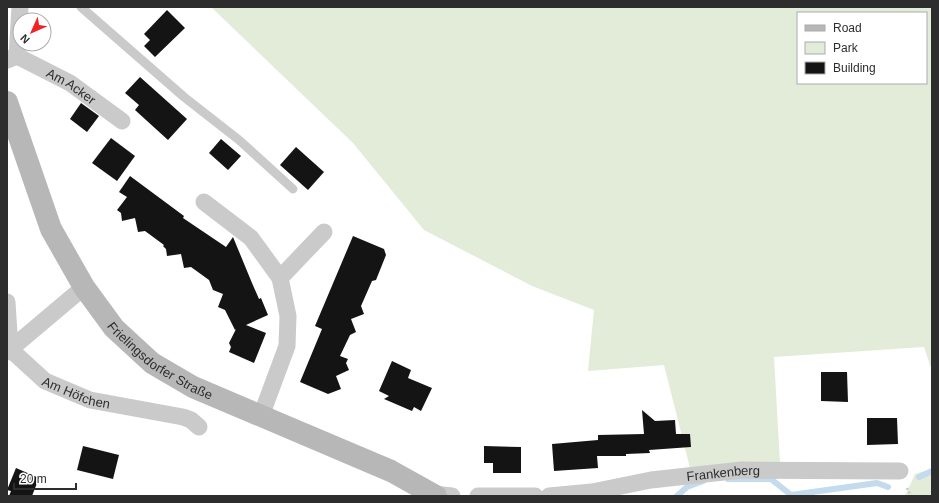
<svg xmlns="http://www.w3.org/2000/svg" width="939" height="503" font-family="Arial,sans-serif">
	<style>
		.green { fill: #e2ecd9; fill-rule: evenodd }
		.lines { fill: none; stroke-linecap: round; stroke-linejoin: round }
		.stream { stroke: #c4daed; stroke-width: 6 }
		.building { fill: #141414 }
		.path { stroke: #cacaca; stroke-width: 2.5; stroke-dasharray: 2 2; stroke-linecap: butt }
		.service { stroke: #cacaca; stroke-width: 9 }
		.minor { stroke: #cacaca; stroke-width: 17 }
		.secondary { stroke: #b7b7b7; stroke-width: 22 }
		.labels { text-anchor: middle; stroke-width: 4; stroke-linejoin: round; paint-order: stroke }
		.street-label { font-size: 13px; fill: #2d2d2d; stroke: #fff }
	</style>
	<rect width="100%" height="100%" fill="#fff"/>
	<!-- green -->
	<g class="green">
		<path d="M211 7H932V371L924 347 774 357 780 463 690 468 664 365 588 371 594 310 532 286 424 230 353 143ZM798 13H926V83H798Z"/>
		<path d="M932 469V496H905L915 474Z"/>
	</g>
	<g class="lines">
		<!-- stream -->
		<g class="stream">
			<path d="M919 477 932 471"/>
			<path d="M728 479H771L791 495 877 483 888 487"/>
			<path d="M677 496 687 487 703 481"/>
		</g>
	</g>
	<!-- building -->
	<g class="building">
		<path d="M167 10 185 28 155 57 144 46 150 40 144 34Z"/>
		<path d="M140 77 187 119 168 140 135 110 139 105 125 93Z"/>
		<path d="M81 103 99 116 87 132 70 119Z"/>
		<path d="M111 138 135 156 117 181 92 163Z"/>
		<path d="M221 139 241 156 228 170 209 153Z"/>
		<path d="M296 147 324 172 308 190 280 165Z"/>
		<path d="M130 176 184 216 183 218 226 247 233 237 252 283 259 299 261 298 268 315 246 325 266 333 254 363 229 352 231 347 229 343 236 329 235 330 225 310 218 307 223 294 213 290 209 280 191 267 184 268 181 254 167 256 166 249 163 246 164 245 145 231 138 232 135 218 122 221 121 213 117 210 127 197 119 192Z"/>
		<path d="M353 236 384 249 386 255 376 280 372 281 361 306 364 314 351 319 356 332 350 335 340 356 348 359 346 363 349 370 336 376 341 389 328 394 300 382 322 329 315 326Z"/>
		<path d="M392 361 411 370 408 378 432 388 421 411 414 407 412 411 384 399 389 396 379 391Z"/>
		<path d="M821 372H847L848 402 821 401Z"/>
		<path d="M642 410 655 421 675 420 676 434H690L691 447 649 450 650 453 626 454V456H597L598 468 554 471 552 444 598 440V435L644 434Z"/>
		<path d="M867 418H897L898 444 867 445Z"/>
		<path d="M83 446 119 455 113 479 77 470Z"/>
		<path d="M484 446 521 447V473H493V463H484Z"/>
		<path d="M16 468 39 478 32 496H9L11 491 7 490Z"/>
	</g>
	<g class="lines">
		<!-- path -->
		<path class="path" d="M907 488 911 496"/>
		<!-- service -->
		<path class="service" d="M81 7 184 97 239 140 293 189"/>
		<!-- minor -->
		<g class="minor">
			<path id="s1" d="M17 56 70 83 122 121"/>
			<path d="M7 60 17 56 20 7"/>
			<path d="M204 202 251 238 280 278"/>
			<path id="s2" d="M7 302 10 349 45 381 90 400 183 417 191 420 199 427"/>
			<path d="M7 352 84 287"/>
			<path d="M261 416 287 346 288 316 280 278 324 232"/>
			<path d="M433 494 452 496"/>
			<path d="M478 496H535"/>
			<path id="s3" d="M549 496 592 492 651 480 742 470 900 471"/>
		</g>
		<!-- secondary -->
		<path class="secondary" id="s4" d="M7 102 51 229 84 287 114 328 152 363 193 387 391 471 436 496"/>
	</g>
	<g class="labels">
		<!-- street labels -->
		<g class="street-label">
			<text dy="5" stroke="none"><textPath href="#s1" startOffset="62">Am Acker</textPath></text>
			<text dy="5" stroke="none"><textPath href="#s4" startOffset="309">Frielingsdorfer Straße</textPath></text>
			<text dy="5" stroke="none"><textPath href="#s2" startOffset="128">Am Höfchen</textPath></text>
			<text dy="5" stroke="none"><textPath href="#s3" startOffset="176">Frankenberg</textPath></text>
		</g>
	</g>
	<!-- border -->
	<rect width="939" height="503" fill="none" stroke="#2d2d2d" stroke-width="16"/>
	<!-- legend -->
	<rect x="797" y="12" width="130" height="72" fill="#ffffff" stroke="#ababab"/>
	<rect x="805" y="25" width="20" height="6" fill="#b7b7b7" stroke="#ababab"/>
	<text x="833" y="32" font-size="12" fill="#2d2d2d">Road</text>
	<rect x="805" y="42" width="20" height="12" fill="#e2ecd9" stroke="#ababab"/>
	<text x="833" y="52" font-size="12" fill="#2d2d2d">Park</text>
	<rect x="805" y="62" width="20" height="12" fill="#141414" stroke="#ababab"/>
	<text x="833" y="72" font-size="12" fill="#2d2d2d">Building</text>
	<!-- north arrow -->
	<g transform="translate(32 32) rotate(225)"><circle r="19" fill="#ffffff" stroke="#ababab"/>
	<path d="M0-3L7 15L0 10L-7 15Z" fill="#f02324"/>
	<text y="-6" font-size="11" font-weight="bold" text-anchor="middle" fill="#2d2d2d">N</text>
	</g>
	<!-- scale -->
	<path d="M14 483v6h62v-6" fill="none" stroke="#2d2d2d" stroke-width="2"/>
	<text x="20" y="483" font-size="12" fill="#2d2d2d" stroke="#ffffff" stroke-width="3" paint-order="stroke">20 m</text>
</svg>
